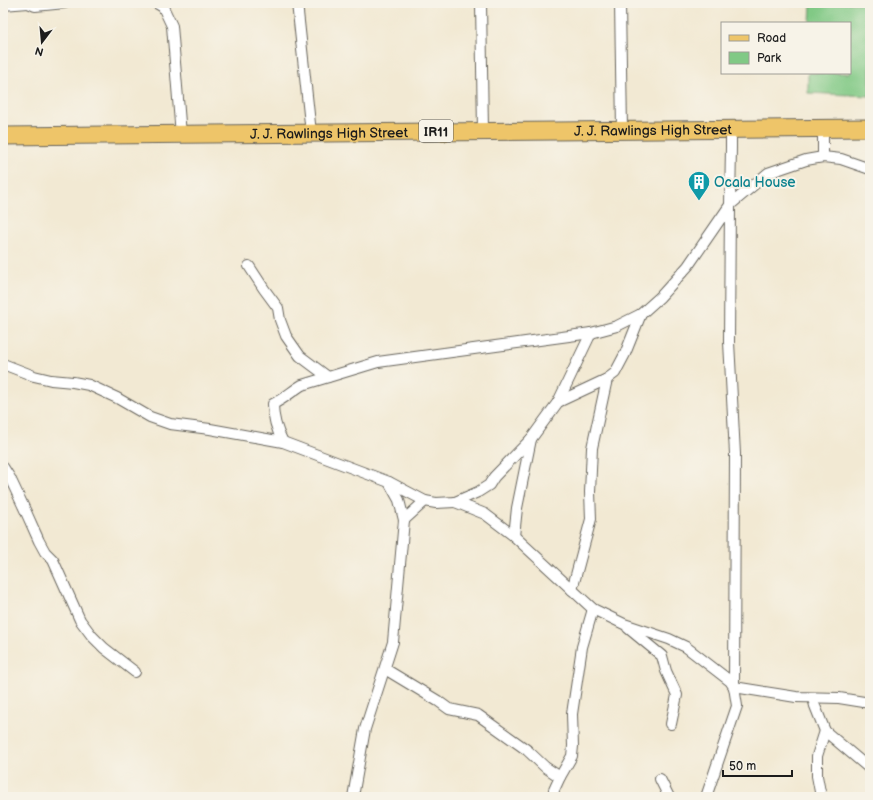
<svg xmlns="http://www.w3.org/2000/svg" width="873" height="800" font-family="'Balsamiq Sans',sans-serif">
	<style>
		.green { fill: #81c985; stroke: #4e7250 }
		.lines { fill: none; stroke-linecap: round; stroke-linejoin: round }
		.minor-casing { stroke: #67645c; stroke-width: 12 }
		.primary-casing { stroke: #67645c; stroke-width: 19 }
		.minor { stroke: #fff; stroke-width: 10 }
		.primary { stroke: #eec569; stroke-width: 17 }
		.labels { text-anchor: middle; stroke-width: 4; stroke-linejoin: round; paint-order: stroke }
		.shield { fill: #f7f3e8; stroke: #5e5c59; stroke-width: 1 }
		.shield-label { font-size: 13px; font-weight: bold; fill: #1c1c1c }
		.street-label { font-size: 14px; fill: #1c1c1c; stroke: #f7f3e8 }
		.culture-label { font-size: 14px; fill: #0d838f; stroke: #f7f3e8; text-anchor: start }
	</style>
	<rect width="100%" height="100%" fill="#f7f3e8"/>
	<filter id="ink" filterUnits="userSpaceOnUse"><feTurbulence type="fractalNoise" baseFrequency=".025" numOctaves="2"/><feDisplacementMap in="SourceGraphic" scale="8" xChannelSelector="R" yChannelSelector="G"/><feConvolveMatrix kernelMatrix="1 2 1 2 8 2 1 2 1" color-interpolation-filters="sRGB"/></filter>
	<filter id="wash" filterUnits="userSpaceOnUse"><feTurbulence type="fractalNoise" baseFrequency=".012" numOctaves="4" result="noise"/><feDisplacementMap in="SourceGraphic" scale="16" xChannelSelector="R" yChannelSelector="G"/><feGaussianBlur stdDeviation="0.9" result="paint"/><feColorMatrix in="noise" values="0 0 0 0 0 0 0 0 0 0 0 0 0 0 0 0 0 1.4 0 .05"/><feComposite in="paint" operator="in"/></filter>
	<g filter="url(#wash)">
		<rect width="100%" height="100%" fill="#f2e9d3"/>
		<!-- green -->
		<path class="green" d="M811 3H870V96L808 93V73H850V23H810Z"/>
	</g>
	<g filter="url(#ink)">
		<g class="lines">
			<!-- minor casing -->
			<g class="minor-casing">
				<g id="minor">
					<path d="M28 3 35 6 65 3"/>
					<path d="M156 3 163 7 172 26 181 135"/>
					<path d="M297 3 311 133"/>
					<path d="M481 3 483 131"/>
					<path d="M620 3 622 130"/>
					<path d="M3 5 28 3"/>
					<path d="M823 128V157"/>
					<path d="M249 266 264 289 278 308 280 320 286 336 300 356 328 377"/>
					<path d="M3 364 34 376 51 380 73 382 89 385 117 398 150 417 170 424 210 429 283 442 389 482 425 501 436 503 455 502 478 492 489 485 494 477 531 439 558 402 607 379 615 373 625 354 641 314"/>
					<path d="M558 402 591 333"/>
					<path d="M283 442C276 429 273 418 273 404 284 399 292 391 302 385L378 362 591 333 617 326 641 314 660 297 688 266 730 205 768 173 806 160 823 157 841 159 870 169"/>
					<path d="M3 467 10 478 26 512 39 541 45 552 53 560 80 620 92 636 104 648 135 672"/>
					<path d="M389 482 399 500 404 520"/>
					<path d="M455 502 485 514 514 536 593 609 624 624 669 639 686 647 730 681 734 687 796 697 839 698 870 703"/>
					<path d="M514 536 517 508 531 439"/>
					<path d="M572 590 591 519 590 492 592 448 607 379"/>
					<path d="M628 628 662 656 666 671 677 695 671 724"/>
					<path d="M385 669 438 701 449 709 478 715 527 750 545 767 560 777"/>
					<path d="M813 698 815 706 825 731 870 769"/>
					<path d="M660 779 669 797"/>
					<path d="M353 797 365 729 393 642 404 520 425 501"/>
					<path d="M553 797 554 790 560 777 572 756 573 746 572 714 582 647 593 609"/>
					<path d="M706 797 737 706 734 687 735 454 729 342 730 205 731 147V129"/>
					<path d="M821 797 817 776V756L825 731"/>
				</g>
			</g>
			<!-- primary casing -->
			<g class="primary-casing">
				<g id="primary">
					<path id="s1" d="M3 136 870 128"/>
				</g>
			</g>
			<!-- minor -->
			<use href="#minor" class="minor"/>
			<!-- primary -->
			<use href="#primary" class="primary"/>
		</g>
	</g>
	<!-- icons -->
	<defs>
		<g id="building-pin" transform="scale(1.15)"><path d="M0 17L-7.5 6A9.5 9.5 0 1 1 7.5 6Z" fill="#0f9aa8" stroke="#f7f3e8"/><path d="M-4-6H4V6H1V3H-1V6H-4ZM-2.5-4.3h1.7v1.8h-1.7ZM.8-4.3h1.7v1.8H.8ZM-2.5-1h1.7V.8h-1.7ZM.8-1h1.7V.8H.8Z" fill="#fff"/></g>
	</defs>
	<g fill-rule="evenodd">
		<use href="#building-pin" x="699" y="182"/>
	</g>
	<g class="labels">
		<!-- shield labels -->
		<rect class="shield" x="419" y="120" width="34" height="22" rx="3"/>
		<g class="shield-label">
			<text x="436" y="136">IR11</text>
		</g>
		<!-- street labels -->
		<g class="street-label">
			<text dy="5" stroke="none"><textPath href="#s1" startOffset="650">J. J. Rawlings High Street</textPath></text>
			<text dy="5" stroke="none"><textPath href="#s1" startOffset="326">J. J. Rawlings High Street</textPath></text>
		</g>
		<!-- culture labels -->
		<g class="culture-label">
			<text x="714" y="187">Ocala House</text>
		</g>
	</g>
	<!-- margin -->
	<rect width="873" height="800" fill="none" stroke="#f7f3e8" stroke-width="16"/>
	<!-- legend -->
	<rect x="721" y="22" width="130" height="52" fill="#f7f3e8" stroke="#9f9d96"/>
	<rect x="729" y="35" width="20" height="6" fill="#eec569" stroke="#9f9d96"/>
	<text x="757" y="42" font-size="12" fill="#1c1c1c">Road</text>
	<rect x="729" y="52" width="20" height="12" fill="#81c985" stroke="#9f9d96"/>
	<text x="757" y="62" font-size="12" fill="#1c1c1c">Park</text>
	<!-- north arrow -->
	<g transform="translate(42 42) rotate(196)" stroke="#f7f3e8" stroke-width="3" paint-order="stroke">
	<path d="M0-3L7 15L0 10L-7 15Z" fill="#1c1c1c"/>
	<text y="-6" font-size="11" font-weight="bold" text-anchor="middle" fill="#1c1c1c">N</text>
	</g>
	<!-- scale -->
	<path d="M723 770v6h69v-6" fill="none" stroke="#1c1c1c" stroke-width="2"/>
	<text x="729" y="770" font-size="12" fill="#1c1c1c" stroke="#f7f3e8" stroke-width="3" paint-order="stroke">50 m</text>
</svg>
